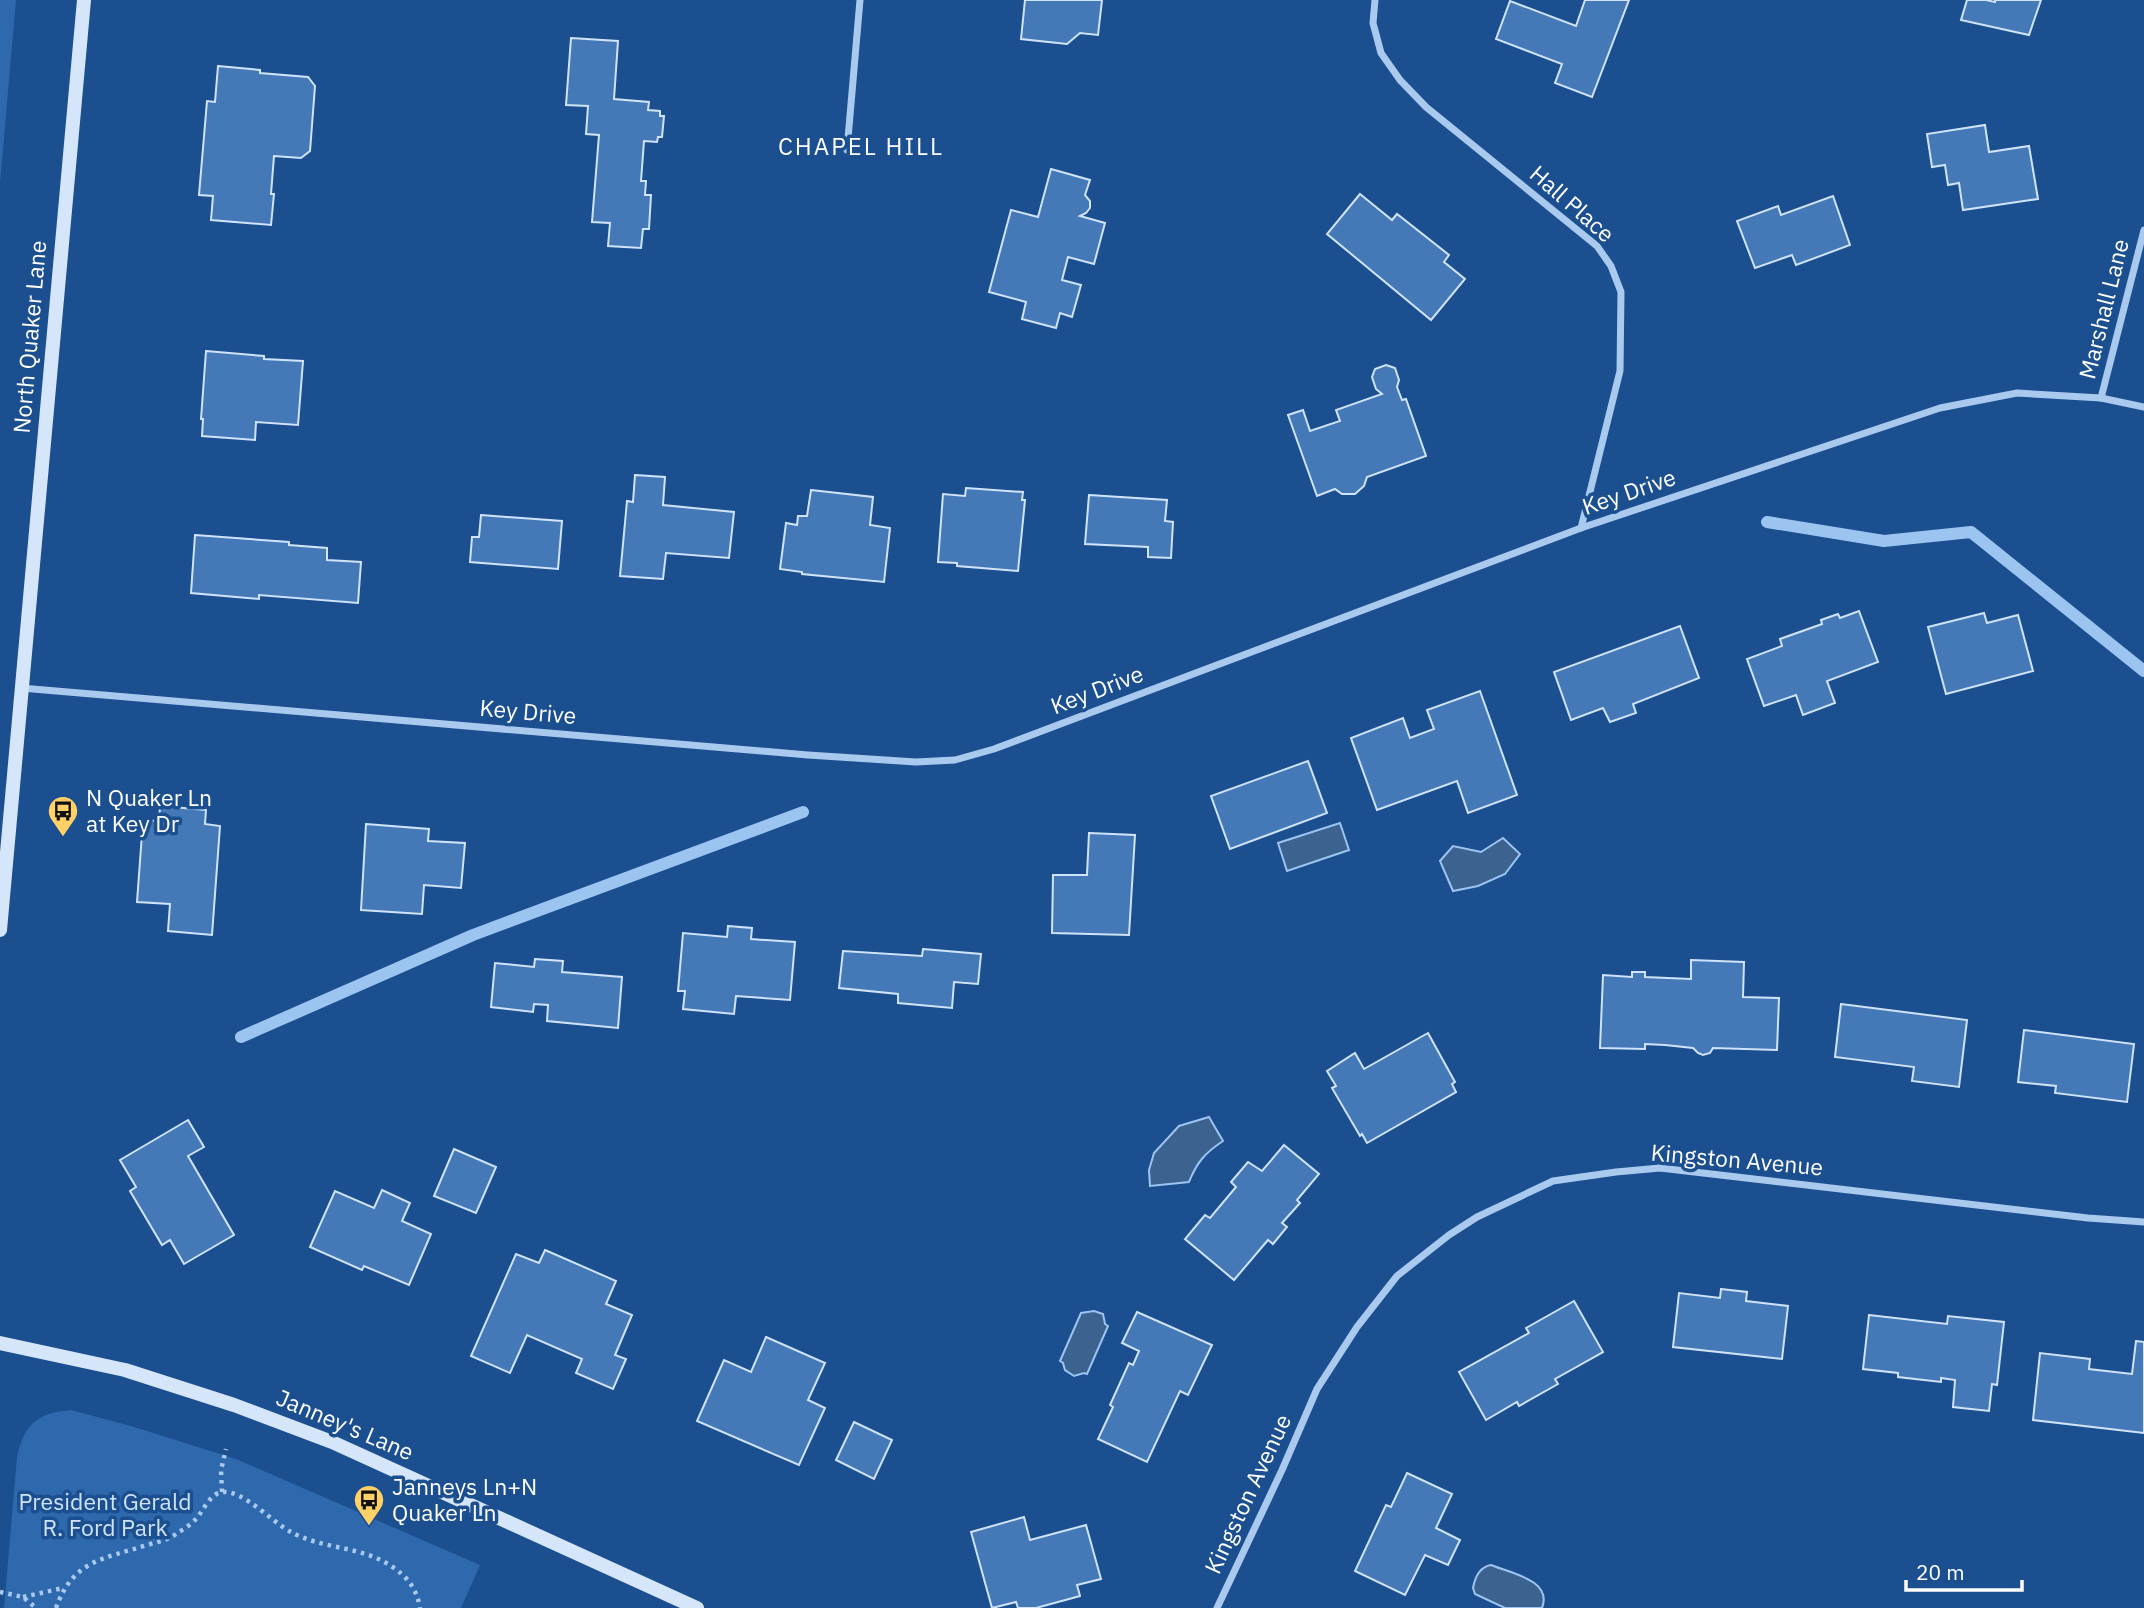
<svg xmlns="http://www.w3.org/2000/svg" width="2144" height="1608" font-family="'IBM Plex Sans',sans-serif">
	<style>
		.green { fill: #2e69ad }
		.water { fill: #3c6290; stroke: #9cc4f0; stroke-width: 2 }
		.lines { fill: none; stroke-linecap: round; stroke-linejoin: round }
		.stream { stroke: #9cc4f0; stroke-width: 12 }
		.building { fill: #4478b7; stroke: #cfe3fa; stroke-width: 2 }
		.path { stroke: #a9c9ee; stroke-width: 4.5; stroke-dasharray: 3.5 5; stroke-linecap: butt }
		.minor { stroke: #a9c9ee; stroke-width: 7 }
		.secondary { stroke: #d6e6fa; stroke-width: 14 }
		.labels { text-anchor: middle; stroke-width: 7; stroke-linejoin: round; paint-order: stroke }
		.street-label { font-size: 23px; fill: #fff; stroke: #1b4f8f }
		.poi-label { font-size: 23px; fill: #fff; stroke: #1b4f8f; text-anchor: start }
		.park-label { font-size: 23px; fill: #cfe3fa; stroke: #1b4f8f }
		.neighbourhood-label { font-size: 24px; letter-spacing: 2px; fill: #fff; stroke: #1b4f8f }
	</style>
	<rect width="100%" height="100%" fill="#1b4f8f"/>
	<!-- green -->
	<g class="green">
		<path d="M0 0H16L0 183Z"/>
		<path d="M71 1410 131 1426 236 1459 480 1565 461 1608H4L17 1457C24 1424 37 1413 71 1410Z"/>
	</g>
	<!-- water -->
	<g class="water">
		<path d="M1340 823 1349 850 1287 871 1278 843Z"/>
		<path d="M1503 838 1520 854 1505 874 1478 886 1453 891 1440 861 1453 846 1481 852Z"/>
		<path d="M1209 1117 1223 1141C1205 1153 1197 1162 1189 1182L1150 1186 1149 1170 1154 1153 1179 1126Z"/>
		<path d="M1094 1311 1103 1314 1105 1324 1108 1326 1087 1374 1084 1373 1074 1376 1065 1370 1063 1363 1060 1361 1081 1313Z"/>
		<path d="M1491 1565C1510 1573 1553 1580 1542 1608H1505L1475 1594 1473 1588C1475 1577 1479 1567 1491 1565Z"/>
	</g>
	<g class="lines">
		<!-- stream -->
		<g class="stream">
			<path d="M1767 522 1884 541 1971 532 2144 671"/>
			<path d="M241 1037 473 935 803 812"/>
		</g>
	</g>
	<!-- building -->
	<g class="building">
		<path d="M1025 0H1102L1098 35 1080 33 1067 44 1021 39Z"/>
		<path d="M1585 0H1629L1592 97 1555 83 1562 64 1496 39 1510 1 1576 26Z"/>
		<path d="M1967 0H1986L1995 2V0H2041L2029 35 1961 20Z"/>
		<path d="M571 38 618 41 614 99 649 102 648 110 660 111V116H664L662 137H658L657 142 644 141 641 181H646L645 195H651L649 229H643L641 248 608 246 610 223 592 222 599 135 586 134 588 106 566 105Z"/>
		<path d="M218 66 260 70V73L308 77 315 86 310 151 301 158 274 156 271 194H274L271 225 211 220 213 196 199 195 207 101 215 102Z"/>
		<path d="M1985 125 1989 152 2029 146 2038 199 1963 210 1959 183 1948 185 1945 165 1932 167 1927 134Z"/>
		<path d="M1051 169 1090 180 1085 195 1090 201V208L1086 213 1080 216 1105 223 1094 264 1068 257 1062 280 1081 285 1072 317 1060 313 1056 328 1022 319 1026 302 989 292 1011 210 1038 217Z"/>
		<path d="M1360 194 1392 220 1397 214 1449 255 1444 262 1465 279 1431 320 1327 234Z"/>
		<path d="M1833 196 1850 245 1796 265 1792 255 1755 268 1737 221 1778 206 1781 215Z"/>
		<path d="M206 351 264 356V359L303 361 298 425 256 422 255 440 202 436 203 419H201Z"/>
		<path d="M1386 365 1395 368 1399 380 1397 387 1402 400 1406 399 1426 456 1367 477 1364 486 1355 494H1342L1335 489 1317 496 1288 415 1303 410 1310 431 1340 421 1336 410 1382 394 1376 389 1372 377 1375 369Z"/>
		<path d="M635 475 665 477 663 505 734 512 729 558 666 553 663 579 620 576 627 501 633 502Z"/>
		<path d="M966 488 1023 492 1022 500H1025L1018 571 957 566V563L938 562 943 494 965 496Z"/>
		<path d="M811 490 873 497 870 525 890 528 884 582 802 574V572L780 569 786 523 797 525 798 516H807Z"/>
		<path d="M1089 495 1167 500 1165 521 1173 522 1171 558 1148 557V547L1085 544Z"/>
		<path d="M481 515 562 521 558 569 470 562 472 537H479Z"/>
		<path d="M195 535 289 542V545L327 548V560L361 562 358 603 259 595V599L191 593Z"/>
		<path d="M1859 611 1878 662 1827 681 1835 703 1803 715 1796 695 1764 706 1747 659 1782 646 1780 639 1822 624 1821 620 1838 614 1840 618Z"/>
		<path d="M1984 613 1987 623 2018 615 2033 671 1946 694 1928 627Z"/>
		<path d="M1680 626 1699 678 1633 704 1636 713 1610 722 1603 708 1571 720 1554 672Z"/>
		<path d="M1480 691 1517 795 1468 813 1457 781 1377 810 1351 738 1403 718 1410 738 1434 729 1427 710Z"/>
		<path d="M1308 761 1327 813 1230 849 1211 796Z"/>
		<path d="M160 806 206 810 205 824 220 826 212 935 168 931 170 904 137 902 143 820 159 821Z"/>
		<path d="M366 824 429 829 428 841 465 843 461 888 424 885 422 914 361 910Z"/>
		<path d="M1089 833 1135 835 1129 935 1052 933 1053 875H1087Z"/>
		<path d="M728 926 752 928 751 939 795 942 790 1000 736 996 734 1014 683 1009 685 991H678L683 933 727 937Z"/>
		<path d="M923 949 981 954 978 984 954 982 952 1008 898 1003V994L839 988 843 951 922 956Z"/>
		<path d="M535 959 563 961 562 972 622 977 618 1028 547 1021 548 1005 534 1004 533 1012 491 1007 495 963 534 967Z"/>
		<path d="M1691 960 1744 962 1743 997 1779 998 1777 1050 1713 1048 1710 1053 1703 1055 1698 1053 1693 1048 1665 1045 1645 1044V1049L1600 1048 1603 975 1632 977V972H1645V977L1691 979Z"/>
		<path d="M1841 1004 1967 1020 1959 1087 1912 1081 1914 1067 1835 1057Z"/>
		<path d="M2024 1030 2134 1044 2127 1102 2055 1093 2056 1086 2018 1082Z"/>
		<path d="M1428 1033 1455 1082 1452 1084 1456 1092 1367 1143 1362 1134 1360 1136 1332 1088 1336 1086 1327 1071 1355 1053 1364 1069Z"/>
		<path d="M188 1120 204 1147 188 1156 234 1235 184 1264 170 1240 162 1245 130 1191 136 1187 120 1160Z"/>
		<path d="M1284 1145 1319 1174 1297 1200 1300 1203 1282 1223 1287 1227 1273 1244 1268 1240 1234 1280 1185 1239 1205 1215 1210 1218 1236 1187 1231 1182 1248 1162 1262 1171Z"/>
		<path d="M454 1149 496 1167 476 1213 434 1196Z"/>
		<path d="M382 1190 410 1203 402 1221 431 1234 409 1285 364 1266 362 1270 310 1247 335 1191 374 1208Z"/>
		<path d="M545 1250 616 1281 606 1304 632 1315 615 1355 626 1359 613 1389 576 1373 582 1359 527 1335 510 1373 471 1356 516 1254 539 1263Z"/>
		<path d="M1721 1289 1747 1292 1746 1301 1788 1306 1782 1359 1673 1347 1679 1293 1720 1298Z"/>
		<path d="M1574 1301 1603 1352 1555 1379 1558 1384 1519 1406 1517 1402 1486 1420 1459 1372 1529 1333 1526 1328Z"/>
		<path d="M1137 1312 1212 1345 1188 1395 1180 1391 1147 1462 1098 1439 1113 1407 1110 1405 1129 1363 1133 1365 1139 1351 1122 1343Z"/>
		<path d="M1869 1315 1947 1324 1948 1316 2004 1322 1997 1385 1992 1384 1989 1411 1953 1407 1955 1380 1941 1378V1382L1898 1377V1373L1863 1369Z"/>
		<path d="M766 1337 825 1363 808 1400 825 1408 799 1465 697 1421 724 1360 751 1372Z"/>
		<path d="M2136 1341 2144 1342V1433L2033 1420 2040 1353 2090 1359 2089 1369 2132 1374Z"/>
		<path d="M854 1422 892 1440 874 1479 836 1460Z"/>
		<path d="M1407 1473 1452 1494 1436 1528 1460 1540 1448 1565 1425 1555 1405 1595 1355 1571 1386 1505 1391 1507Z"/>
		<path d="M1024 1517 1030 1540 1086 1525 1101 1579 1077 1585 1080 1596 1036 1608H1018L1016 1602 992 1608 971 1532Z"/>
	</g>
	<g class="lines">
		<!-- path -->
		<g class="path">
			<path d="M222 1492 221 1470 226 1449"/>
			<path d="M0 1592 23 1597 36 1608"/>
			<path d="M23 1597 63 1588"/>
			<path d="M56 1608C73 1560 103 1559 147 1545 157 1542 168 1540 176 1534 182 1530 189 1526 194 1521 203 1513 209 1493 223 1492 243 1490 272 1522 291 1532 321 1549 362 1546 391 1566 407 1576 417 1589 420 1608"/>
		</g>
		<!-- minor -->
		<g class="minor">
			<path d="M1375 0 1373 23 1381 53 1400 80 1426 107 1597 246 1611 266 1621 292 1620 371 1581 528"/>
			<path d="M847 150 860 0"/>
			<path d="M2101 398 2144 230"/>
			<path d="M21 688 808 755 916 762 955 760 994 749 1581 528 1940 408 2017 393 2101 398 2144 407"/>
			<path d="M1217 1608 1282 1470 1317 1389 1357 1327 1397 1276 1449 1235 1477 1217 1553 1181 1616 1172 1660 1168 2088 1218 2144 1222"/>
		</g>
		<!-- secondary -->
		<g class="secondary">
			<path d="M0 930 84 0"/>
			<path d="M0 1343 125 1370 234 1405 332 1442 697 1608"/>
		</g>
	</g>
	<!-- icons -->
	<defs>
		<g id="bus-pin" transform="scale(1.575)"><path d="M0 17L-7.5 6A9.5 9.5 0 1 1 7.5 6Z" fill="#ffd166" stroke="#1b4f8f"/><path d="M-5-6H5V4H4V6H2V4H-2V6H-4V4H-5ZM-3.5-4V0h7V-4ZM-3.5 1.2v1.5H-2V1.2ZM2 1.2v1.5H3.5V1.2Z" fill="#111"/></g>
	</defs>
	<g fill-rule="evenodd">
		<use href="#bus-pin" x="63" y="811"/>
		<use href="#bus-pin" x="369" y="1500"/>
	</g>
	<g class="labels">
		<!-- street labels -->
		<g class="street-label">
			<text transform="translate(1572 204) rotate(41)" y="8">Hall Place</text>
			<text transform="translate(2104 309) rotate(-76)" y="8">Marshall Lane</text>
			<text transform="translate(30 337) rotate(-85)" y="8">North Quaker Lane</text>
			<text transform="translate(1629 492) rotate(-19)" y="8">Key Drive</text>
			<text transform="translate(1097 690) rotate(-21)" y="8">Key Drive</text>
			<text transform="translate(528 712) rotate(5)" y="8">Key Drive</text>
			<text transform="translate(1737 1160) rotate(5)" y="8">Kingston Avenue</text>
			<text transform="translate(345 1425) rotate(23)" y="8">Janney's Lane</text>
			<text transform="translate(1248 1494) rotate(-65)" y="8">Kingston Avenue</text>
		</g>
		<!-- poi labels -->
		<g class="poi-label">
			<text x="86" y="806">N Quaker Ln<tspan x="86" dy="26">at Key Dr</tspan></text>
			<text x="392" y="1495">Janneys Ln+N<tspan x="392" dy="26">Quaker Ln</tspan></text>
		</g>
		<!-- park labels -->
		<g class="park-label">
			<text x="105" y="1510">President Gerald<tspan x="105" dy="26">R. Ford Park</tspan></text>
		</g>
		<!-- neighbourhood labels -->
		<g class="neighbourhood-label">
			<text x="861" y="155">CHAPEL HILL</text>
		</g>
	</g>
	<!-- scale -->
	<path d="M1906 1580v10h116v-10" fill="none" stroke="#ffffff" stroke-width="3.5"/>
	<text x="1916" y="1580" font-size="21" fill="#ffffff" stroke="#1b4f8f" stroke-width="5" paint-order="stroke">20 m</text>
</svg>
